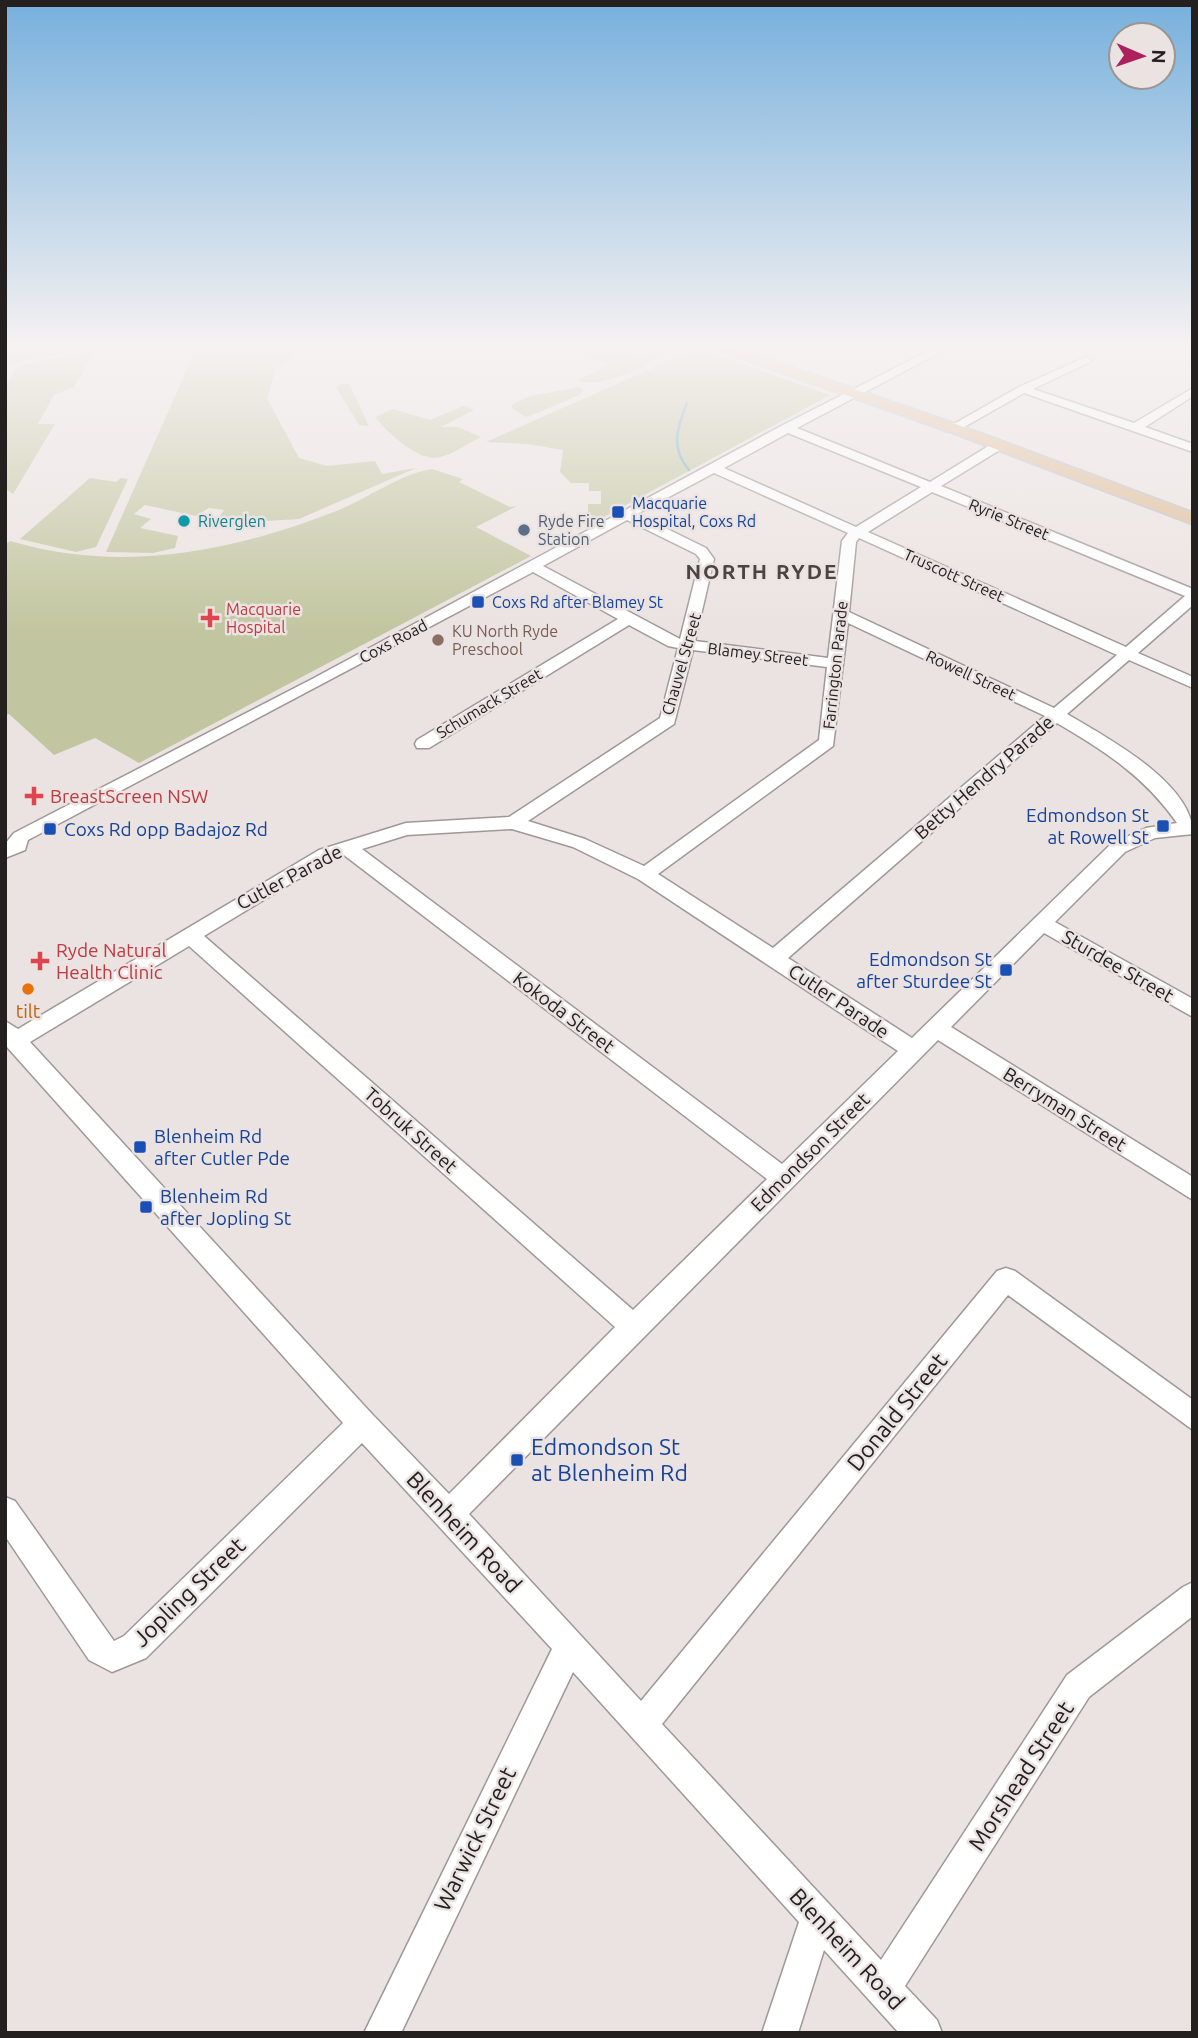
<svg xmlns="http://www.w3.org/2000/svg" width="1198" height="2038" font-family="Ubuntu,sans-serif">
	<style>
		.green { fill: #c2c6a0 }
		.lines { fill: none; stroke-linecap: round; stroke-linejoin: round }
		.stream { stroke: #6daacb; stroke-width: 2.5 }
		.minor-casing { stroke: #9f9896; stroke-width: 3 }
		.major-casing { stroke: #c1c1c0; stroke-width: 4 }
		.minor { fill: #fff; fill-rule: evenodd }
		.major { fill: #dfbc95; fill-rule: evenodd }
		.transit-dot { fill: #1a4fb4; stroke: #ebe3e1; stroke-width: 2.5 }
		.culture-dot { fill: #0f9aa8; stroke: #ebe3e1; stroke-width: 2.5 }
		.service-dot { fill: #5c6f8a; stroke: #ebe3e1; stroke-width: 2.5 }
		.health-dot { fill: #e0444e; stroke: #ebe3e1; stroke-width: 2.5 }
		.education-dot { fill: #8d6e63; stroke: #ebe3e1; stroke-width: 2.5 }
		.food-dot { fill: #e8710a; stroke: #ebe3e1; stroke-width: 2.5 }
		.labels { text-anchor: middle; stroke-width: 5; stroke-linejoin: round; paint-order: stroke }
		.far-transit-label { font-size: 16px; fill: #164399; stroke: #ebe3e1; text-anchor: start }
		.far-street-label { font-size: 16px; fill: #23201f; stroke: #ebe3e1 }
		.far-culture-label { font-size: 16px; fill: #0d838f; stroke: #ebe3e1; text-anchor: start }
		.far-service-label { font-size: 16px; fill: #4e5e75; stroke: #ebe3e1; text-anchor: start }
		.far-health-label { font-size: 16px; fill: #be3a42; stroke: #ebe3e1; text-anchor: start }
		.far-education-label { font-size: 16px; fill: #785e54; stroke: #ebe3e1; text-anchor: start }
		.street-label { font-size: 19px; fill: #23201f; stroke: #ebe3e1 }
		.health-label { font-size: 19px; fill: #be3a42; stroke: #ebe3e1; text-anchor: start }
		.transit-label { font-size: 19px; fill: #164399; stroke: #ebe3e1; text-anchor: start }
		.food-label { font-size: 19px; fill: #c56008; stroke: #ebe3e1 }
		.far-district-label { font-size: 21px; font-weight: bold; letter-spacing: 2px; fill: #4a4442; stroke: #ebe3e1 }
		.near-street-label { font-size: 23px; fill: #23201f; stroke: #ebe3e1 }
		.near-transit-label { font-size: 23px; fill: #164399; stroke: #ebe3e1; text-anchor: start }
	</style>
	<rect width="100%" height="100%" fill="#ebe3e1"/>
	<!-- green -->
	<g class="green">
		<path d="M5 344H105L5 366Z"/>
		<path d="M198 344H284L302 351 276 369 267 398 299 458 327 466 375 461 382 474 416 468 299 519 214 524 224 510 209 508 196 516 145 505 134 514 151 519 140 528 178 536 175 548 153 553 106 552Z"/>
		<path d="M617 344 644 349 631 355 638 358 668 344H688C660 357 605 392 578 380L609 365 581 354Z"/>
		<path d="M698 348 830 395 600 519 588 514V504H601V491H589V483H571L560 472 563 450 527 444 486 442Z"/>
		<path d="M96 350 74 387 54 395 38 424H55L13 494 5 488V386L18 366Z"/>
		<path d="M341 384H349L369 426 359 425 336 387Z"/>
		<path d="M580 387 583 391 579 395 533 415 525 417 512 408 511 405 530 396Z"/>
		<path d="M464 406 474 410 441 427H458L481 437C468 443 454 454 440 457 419 463 387 432 375 417L393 409 430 420Z"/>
		<path d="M432 469 463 479 459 482 510 507 517 506 476 527 531 556 139 763 95 738 54 755 9 714 5 715V545L10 541C123 574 232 552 339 510 368 498 400 474 432 469Z"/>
		<path d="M90 478 116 482 121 478 128 479 96 547 76 552 20 539Z"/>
	</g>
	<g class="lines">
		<!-- stream -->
		<path class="stream" d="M687 403C677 428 670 448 689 470"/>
		<!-- minor casing -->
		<g class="minor-casing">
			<g id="minor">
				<path d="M942 344H956L797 428 930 482 995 442H1003V448L941 486 1193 589V605L1138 653 1193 677V688L1129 660 1067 714C1106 737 1193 783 1193 834L1155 838 1125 852 1055 922 1193 999V1017L1044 933 951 1027 1193 1177V1200L938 1040 469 1514 641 1701 997 1271 1006 1268 1015 1271 1193 1400V1430L1008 1295 662 1724 881 1960 1067 1675 1183 1587 1193 1582V1616L1089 1697 905 1986 937 2020 942 2033H899L824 1950 798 2033H762L799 1922 573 1672 401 2033H364L552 1649 362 1443 146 1658 112 1672 89 1660 5 1536V1497L15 1501 114 1641 124 1636 343 1423 7 1047 5 1021 18 1029 319 850 406 823 509 817 660 718 678 648 668 646 629 625 429 748H417L415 744 417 740 618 619 533 572 28 840 25 850 5 858V844L14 833 314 678 783 425ZM788 433 921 487 856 527 724 468ZM714 473 848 533 842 541 828 658 695 641 714 559 706 548 637 514ZM932 492 1185 596 1126 647 868 532ZM627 520 696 554 700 559 680 639 543 566ZM859 538 1117 655 1054 708 849 612 856 542ZM848 623 1045 716 773 948 658 874 833 746ZM693 650 827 667 819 740 644 866 585 839 528 821 674 724ZM1057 723C1105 751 1145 777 1177 823L1146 828 1111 844 912 1038 788 958ZM512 829 573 847 638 879 898 1051 782 1164 362 849 407 835ZM344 855 767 1179 633 1310 204 936 333 858ZM189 946 615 1327 449 1494 372 1414 30 1042Z"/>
				<path d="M1086 357 1092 360 1090 362 1033 389 1134 423 1193 388V396L1145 427 1193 444V452L1024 393 957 431 947 428 1019 387Z"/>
			</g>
		</g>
		<!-- major casing -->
		<g class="major-casing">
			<path id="major" d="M701 344H723L958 425 1193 513V524L948 431Z"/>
		</g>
		<!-- minor -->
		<use href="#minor" class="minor"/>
		<!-- major -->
		<use href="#major" class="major"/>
	</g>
	<!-- sky -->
	<linearGradient id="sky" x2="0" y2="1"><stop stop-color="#77b0dc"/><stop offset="0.55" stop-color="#f6f2f2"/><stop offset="1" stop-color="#f6f2f2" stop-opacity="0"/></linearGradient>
	<rect width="1198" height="630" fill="url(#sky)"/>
	<!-- markers -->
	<g class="transit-dot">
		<rect x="611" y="505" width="14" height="14" rx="3.5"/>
		<rect x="471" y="595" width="14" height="14" rx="3.5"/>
		<rect x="1156" y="819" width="14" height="14" rx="3.5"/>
		<rect x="43" y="822" width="14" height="14" rx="3.5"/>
		<rect x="999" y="963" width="14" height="14" rx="3.5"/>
		<rect x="133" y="1140" width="14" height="14" rx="3.5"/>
		<rect x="139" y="1200" width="14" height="14" rx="3.5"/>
		<rect x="510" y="1453" width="14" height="14" rx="3.5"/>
	</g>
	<circle class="culture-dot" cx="184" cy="521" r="7"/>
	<circle class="service-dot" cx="524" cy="530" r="7"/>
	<g class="health-dot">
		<path d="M206.5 607.5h7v7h7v7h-7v7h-7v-7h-7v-7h7z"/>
		<path d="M30.5 785.5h7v7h7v7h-7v7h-7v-7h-7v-7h7z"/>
		<path d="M36.5 950.5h7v7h7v7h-7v7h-7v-7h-7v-7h7z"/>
	</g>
	<circle class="education-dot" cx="438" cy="640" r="7"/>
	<circle class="food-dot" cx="28" cy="989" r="7"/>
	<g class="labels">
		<!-- far-transit labels -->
		<g class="far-transit-label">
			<text x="632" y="509">Macquarie<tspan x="632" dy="18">Hospital, Coxs Rd</tspan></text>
			<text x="492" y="608">Coxs Rd after Blamey St</text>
		</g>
		<!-- far-street labels -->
		<g class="far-street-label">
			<text transform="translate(1009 519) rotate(22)" y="6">Ryrie Street</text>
			<text transform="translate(954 575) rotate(24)" y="6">Truscott Street</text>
			<text transform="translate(393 641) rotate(-28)" y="6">Coxs Road</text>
			<text transform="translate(758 654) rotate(7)" y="6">Blamey Street</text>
			<text transform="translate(681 664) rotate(-74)" y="6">Chauvel Street</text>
			<text transform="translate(835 665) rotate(-84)" y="6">Farrington Parade</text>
			<text transform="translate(971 675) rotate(25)" y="6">Rowell Street</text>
			<text transform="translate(489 703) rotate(-31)" y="6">Schumack Street</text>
		</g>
		<!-- far-culture labels -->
		<g class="far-culture-label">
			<text x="198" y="527">Riverglen</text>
		</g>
		<!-- far-service labels -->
		<g class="far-service-label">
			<text x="538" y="527">Ryde Fire<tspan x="538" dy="18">Station</tspan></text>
		</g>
		<!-- far-health labels -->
		<g class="far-health-label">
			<text x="226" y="615">Macquarie<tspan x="226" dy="18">Hospital</tspan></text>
		</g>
		<!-- far-education labels -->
		<g class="far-education-label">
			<text x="452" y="637">KU North Ryde<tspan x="452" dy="18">Preschool</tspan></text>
		</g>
		<!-- street labels -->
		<g class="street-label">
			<text transform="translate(984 777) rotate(-41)" y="7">Betty Hendry Parade</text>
			<text transform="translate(289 877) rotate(-28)" y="7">Cutler Parade</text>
			<text transform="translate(1118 966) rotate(30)" y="7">Sturdee Street</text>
			<text transform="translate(839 1001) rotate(34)" y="7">Cutler Parade</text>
			<text transform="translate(564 1012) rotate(37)" y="7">Kokoda Street</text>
			<text transform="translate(1065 1109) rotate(32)" y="7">Berryman Street</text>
			<text transform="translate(411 1130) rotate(42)" y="7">Tobruk Street</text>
			<text transform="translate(810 1152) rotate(-45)" y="7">Edmondson Street</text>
		</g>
		<!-- health labels -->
		<g class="health-label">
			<text x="50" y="803">BreastScreen NSW</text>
			<text x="56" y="957">Ryde Natural<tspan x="56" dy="22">Health Clinic</tspan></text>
		</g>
		<!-- transit labels -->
		<g class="transit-label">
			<text x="1149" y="822" text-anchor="end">Edmondson St<tspan x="1149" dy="22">at Rowell St</tspan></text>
			<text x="64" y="836">Coxs Rd opp Badajoz Rd</text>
			<text x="992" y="966" text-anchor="end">Edmondson St<tspan x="992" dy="22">after Sturdee St</tspan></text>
			<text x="154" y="1143">Blenheim Rd<tspan x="154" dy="22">after Cutler Pde</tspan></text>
			<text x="160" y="1203">Blenheim Rd<tspan x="160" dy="22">after Jopling St</tspan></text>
		</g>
		<!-- food labels -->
		<g class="food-label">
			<text x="28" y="1018">tilt</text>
		</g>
		<!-- far-district labels -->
		<g class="far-district-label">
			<text x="762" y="579">NORTH RYDE</text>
		</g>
		<!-- near-street labels -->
		<g class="near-street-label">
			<text transform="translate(897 1412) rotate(-51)" y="8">Donald Street</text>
			<text transform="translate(464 1532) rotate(47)" y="8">Blenheim Road</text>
			<text transform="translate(189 1592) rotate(-44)" y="8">Jopling Street</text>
			<text transform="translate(1021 1776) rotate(-57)" y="8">Morshead Street</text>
			<text transform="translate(475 1839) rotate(-64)" y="8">Warwick Street</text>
			<text transform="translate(847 1949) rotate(47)" y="8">Blenheim Road</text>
		</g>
		<!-- near-transit labels -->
		<g class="near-transit-label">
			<text x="531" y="1455">Edmondson St<tspan x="531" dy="26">at Blenheim Rd</tspan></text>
		</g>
	</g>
	<!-- border -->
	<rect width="1198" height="2038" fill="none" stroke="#23201f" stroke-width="14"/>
	<!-- north arrow -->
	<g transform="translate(1142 56) rotate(92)"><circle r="33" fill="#ebe3e1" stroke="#9b9593" stroke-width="2"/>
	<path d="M0-5L12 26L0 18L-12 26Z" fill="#ad205e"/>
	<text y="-10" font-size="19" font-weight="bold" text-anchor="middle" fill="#23201f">N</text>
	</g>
</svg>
